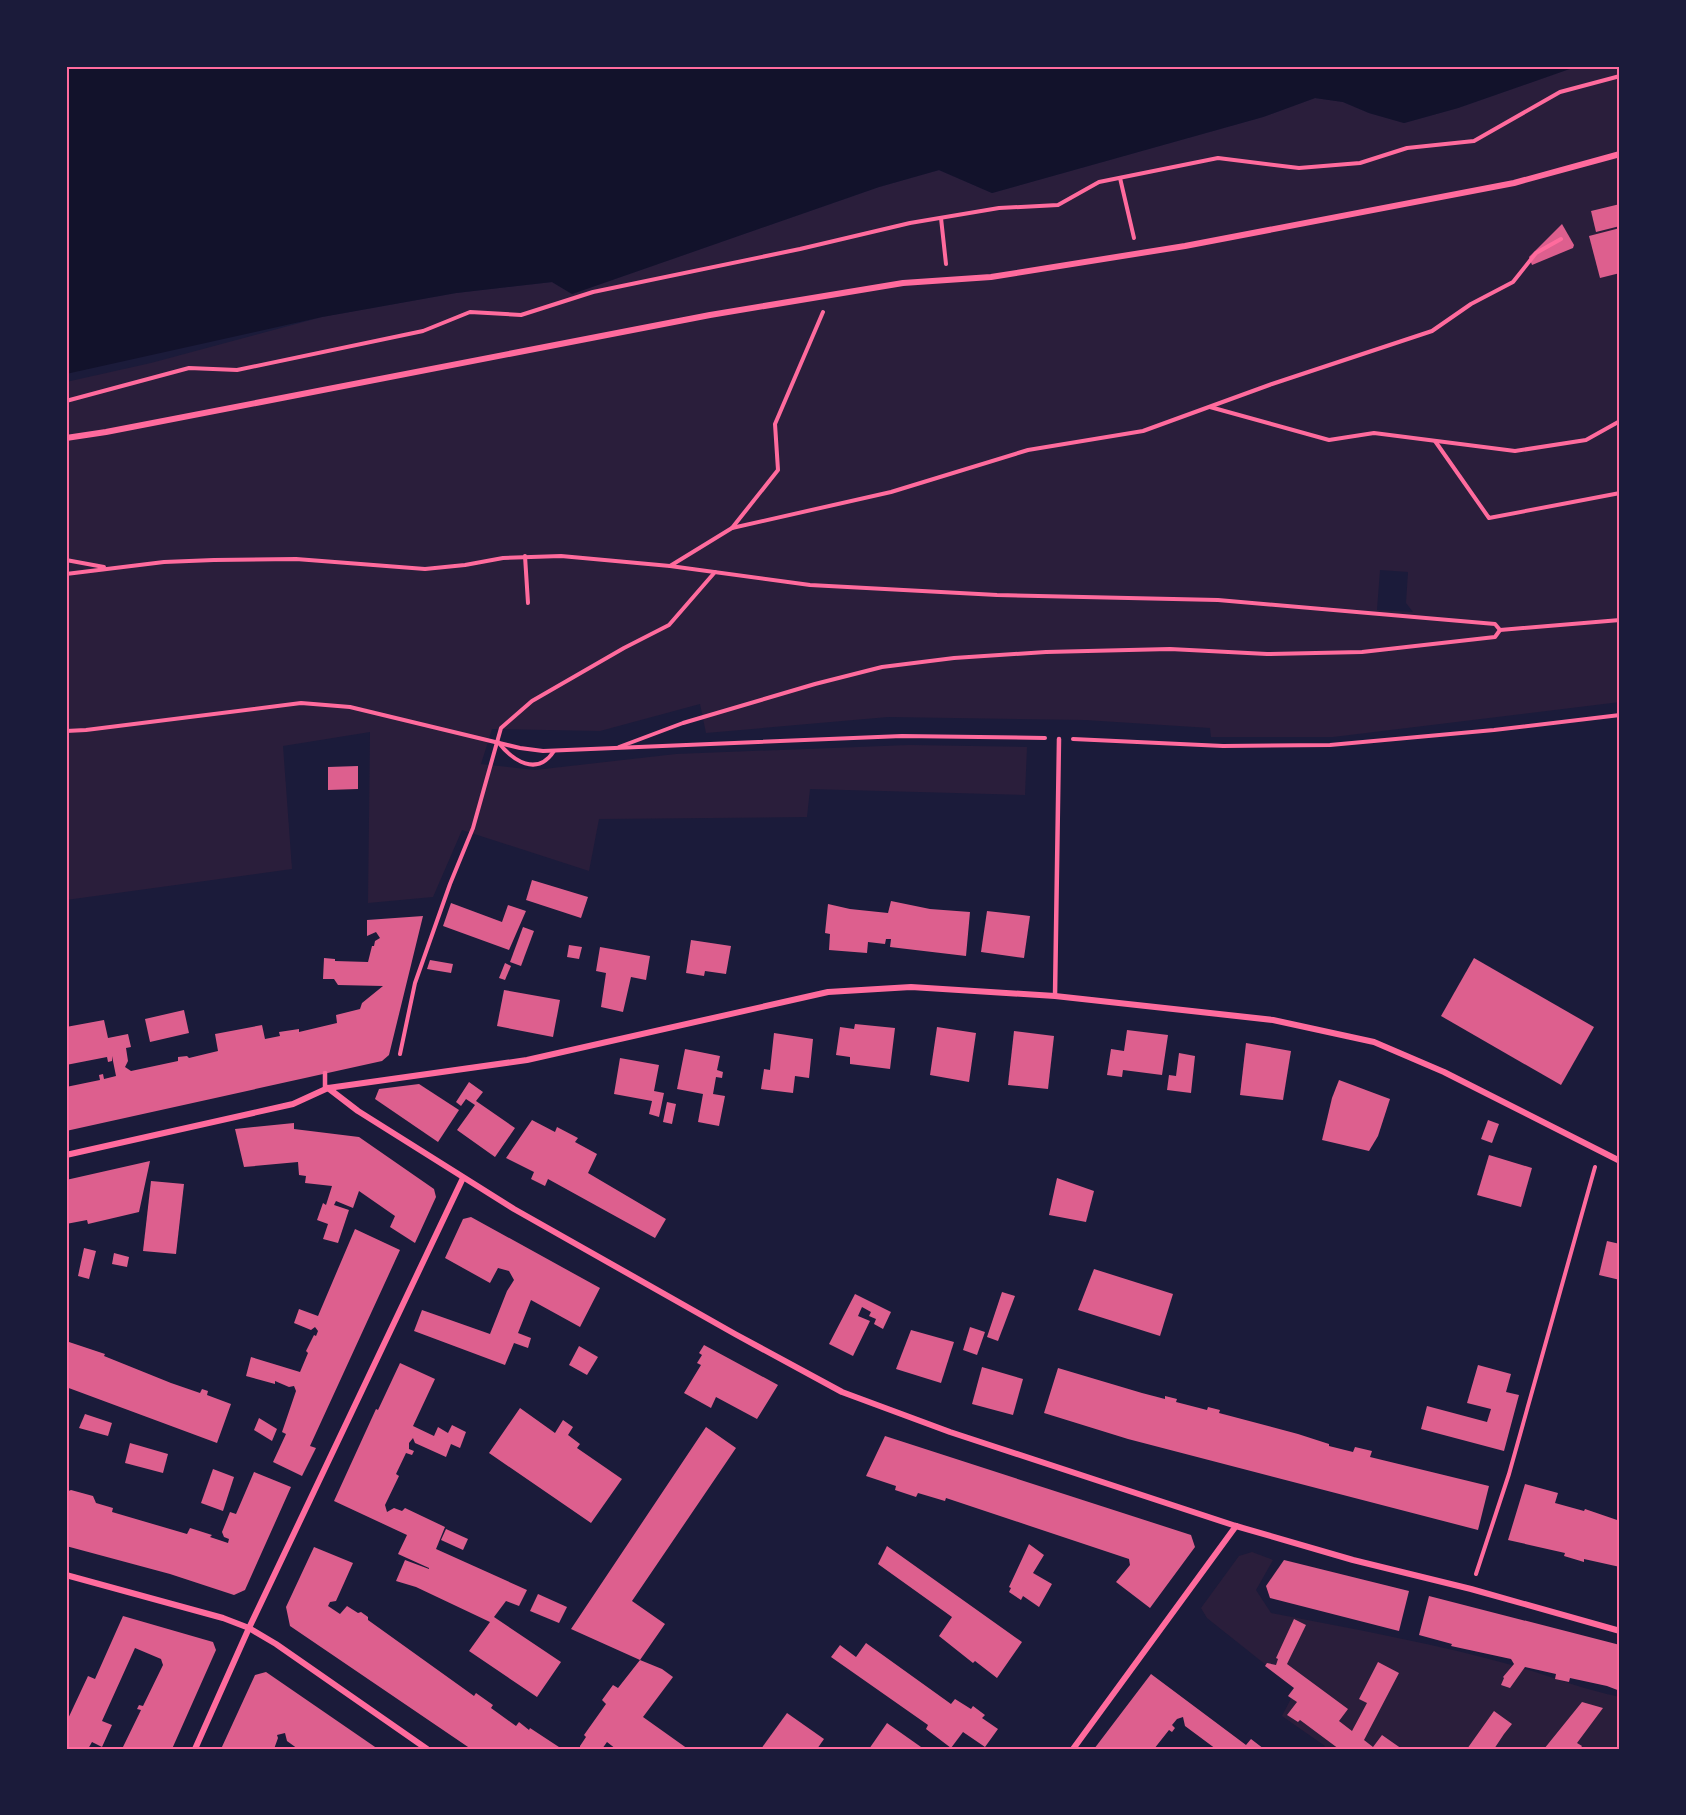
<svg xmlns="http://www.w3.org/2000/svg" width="1686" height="1815" font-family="Karla,sans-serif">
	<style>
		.green { fill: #2a1e3b; fill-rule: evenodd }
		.water { fill: #12122b }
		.building { fill: #dd5f8e }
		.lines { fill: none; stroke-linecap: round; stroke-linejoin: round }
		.path { stroke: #ff6b9d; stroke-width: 4 }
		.service { stroke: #ff6b9d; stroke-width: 4.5 }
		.minor { stroke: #ff6b9d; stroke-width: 6 }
		.neatline { fill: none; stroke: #ff6b9d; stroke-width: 2 }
	</style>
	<rect width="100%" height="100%" fill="#1b1b3a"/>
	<!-- green -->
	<g class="green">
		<path d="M1578 66H1620V702L1333 737H1211L1210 728 1085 720 888 717 706 733 700 704 600 731 492 729 481 764 535 770 676 754 909 745 1027 747 1025 795 810 789 807 817 599 819 589 871 462 830 433 897 368 903 370 732 283 746 292 869 66 900V382L151 363 322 317 456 293 552 282 572 294 879 187 939 170 992 193 1263 117 1315 98 1343 102 1369 113 1404 123 1458 108ZM1380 570 1408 572 1406 603 1413 612 1377 610Z"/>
		<path d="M1252 1552 1273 1560 1256 1590 1271 1613C1354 1629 1437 1644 1519 1667 1553 1677 1585 1690 1620 1697V1749H1323L1325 1746 1282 1716 1296 1689 1207 1618 1201 1608 1239 1556Z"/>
	</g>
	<!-- water -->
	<path class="water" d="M66 66H1578L1458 108 1404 123 1369 113 1343 102 1315 98 1263 117 992 193 939 170 879 187 572 294 552 282 456 293 322 317 66 374Z"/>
	<!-- building -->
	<g class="building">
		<path d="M1620 204V226L1596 232 1591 211Z"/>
		<path d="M1562 224 1574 245 1573 248 1532 265 1529 257Z"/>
		<path d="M1620 228V273L1600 278 1589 236Z"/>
		<path d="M358 766V789L328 790V767Z"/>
		<path d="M532 880 588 897 581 918 526 900Z"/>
		<path d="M891 901 930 909 970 912 966 956 890 947 891 939H886L885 944 868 942 867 953 829 950 830 934 825 933 828 904 850 909 888 913Z"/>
		<path d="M451 903 502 922 508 905 526 911 509 950 443 926Z"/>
		<path d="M987 911 1030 916 1024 958 981 952Z"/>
		<path d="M423 916 389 1055 382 1061 66 1131V1087L100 1080 99 1075 103 1074 104 1079 116 1076 112 1056V1061L108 1062 107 1057 66 1065V1027L104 1020 108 1038 128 1034 131 1047 126 1048 128 1061 125 1067 131 1071 178 1061V1057L187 1056 189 1058 218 1051 215 1034 262 1025 265 1039 280 1036 279 1032 299 1029V1032L337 1023 336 1015 360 1009 362 1003 383 986 338 985 334 979H323L324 958 335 959V961L368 962 372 946H374L375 941 380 938 376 932 367 936V920Z"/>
		<path d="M523 927 534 931 521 966 510 962Z"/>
		<path d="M691 940 731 946 726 974 705 971 704 976 686 973Z"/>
		<path d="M569 945 582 947 579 959 567 957Z"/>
		<path d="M600 947 650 956 646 980 631 977 623 1012 601 1007 606 973 596 971Z"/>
		<path d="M1474 958 1594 1027 1561 1085 1441 1016Z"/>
		<path d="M430 960 453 964 451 973 427 969Z"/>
		<path d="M505 963 511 966 505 980 499 978Z"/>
		<path d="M504 990 560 1000 553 1037 497 1026Z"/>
		<path d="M184 1010 189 1033 150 1042 145 1019Z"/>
		<path d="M855 1024 895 1028 890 1069 850 1064V1057L836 1055 840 1027 854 1029Z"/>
		<path d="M937 1027 976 1033 969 1082 930 1075Z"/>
		<path d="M1127 1030 1168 1035 1162 1075 1123 1070 1122 1077 1107 1075 1111 1049 1124 1051Z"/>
		<path d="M1014 1031 1054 1036 1048 1089 1008 1085Z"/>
		<path d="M774 1033 813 1039 809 1078 795 1076 793 1093 761 1089 764 1069 770 1070Z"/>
		<path d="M1246 1043 1291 1051 1283 1100 1240 1095Z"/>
		<path d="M685 1049 720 1056 717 1070 723 1072 722 1078 716 1077 713 1094 725 1096 719 1126 698 1122 703 1094 677 1089Z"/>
		<path d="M1179 1053 1195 1056 1191 1093 1167 1090 1169 1075 1176 1076Z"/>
		<path d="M620 1058 659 1065 654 1091 664 1093 659 1117 649 1114 652 1101 614 1094Z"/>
		<path d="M1339 1080 1390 1099 1378 1136 1369 1151 1322 1140 1332 1098Z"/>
		<path d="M469 1082 483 1092 476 1101 515 1128 495 1157 457 1130 475 1105 466 1099 461 1106 456 1102Z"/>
		<path d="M419 1084 459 1110 438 1142 375 1099 379 1089Z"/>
		<path d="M667 1102 676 1104 672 1124 663 1122Z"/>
		<path d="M532 1120 555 1132 557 1127 578 1138 575 1142 597 1154 588 1173 666 1219 655 1238 548 1179 545 1186 531 1179 534 1172 506 1158Z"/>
		<path d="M1488 1120 1499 1124 1492 1143 1481 1139Z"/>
		<path d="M294 1123V1129L359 1137 434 1189 436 1197 415 1243 390 1227 395 1216 359 1191 353 1208 336 1201 334 1205 349 1210 338 1243 323 1239 328 1224 317 1220 323 1203 326 1205 332 1186 305 1183 306 1176 299 1175 298 1162 244 1167 235 1129Z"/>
		<path d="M1489 1155 1532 1168 1521 1207 1477 1195Z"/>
		<path d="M150 1161 139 1212 88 1224 87 1220 66 1224V1180Z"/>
		<path d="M1057 1178 1094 1191 1086 1222 1049 1215Z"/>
		<path d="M151 1181 184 1184 176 1254 143 1251Z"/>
		<path d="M471 1217 600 1288 580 1327 531 1300 518 1333 531 1338 528 1348 514 1343 505 1365 414 1331 422 1310 490 1334 507 1291 514 1280 509 1271 498 1268 490 1283 445 1258 463 1219Z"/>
		<path d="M355 1229 400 1250 310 1446 316 1448 302 1476 273 1462 286 1434 282 1432 296 1391 294 1386 289 1387 275 1381V1384L246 1376 251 1357 300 1372 308 1353 306 1351 314 1335 316 1336 318 1331 315 1327 311 1330 294 1323 299 1309 318 1316Z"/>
		<path d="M1607 1241 1620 1244V1280L1599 1275Z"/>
		<path d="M84 1248 96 1251 89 1279 78 1276Z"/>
		<path d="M114 1253 129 1257 127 1267 112 1264Z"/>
		<path d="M1094 1269 1173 1294 1160 1336 1078 1310Z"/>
		<path d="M1002 1292 1015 1296 998 1341 987 1337Z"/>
		<path d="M855 1294 891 1312 883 1329 874 1324 876 1319 869 1316 871 1312 862 1307 858 1316 870 1321 853 1356 829 1344Z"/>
		<path d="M970 1327 985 1332 977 1355 963 1350Z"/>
		<path d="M911 1330 954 1342 941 1383 896 1369Z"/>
		<path d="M66 1341 105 1354 104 1356 171 1383 200 1393 202 1389 208 1391 207 1395 231 1404 217 1443 66 1387Z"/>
		<path d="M704 1345 778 1385 757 1419 716 1397 711 1408 684 1393 701 1365 697 1363 702 1355 699 1353Z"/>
		<path d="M579 1346 598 1357 587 1375 569 1365Z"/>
		<path d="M400 1363 435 1379 413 1426 434 1436 438 1427 448 1433 452 1425 466 1432 460 1448 451 1444 446 1457 415 1443 413 1438 409 1443V1449L414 1451 412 1455 406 1453 396 1474 399 1476 385 1505 387 1512 394 1508 402 1511 405 1508 445 1527 436 1549 527 1590 519 1606 506 1601 494 1617 561 1662 537 1697 469 1651 490 1622 416 1587 396 1581 405 1560 429 1569V1568L398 1554 407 1535 334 1501 376 1409 378 1410Z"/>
		<path d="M1478 1365 1511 1374 1506 1392 1519 1395 1504 1451 1421 1429 1427 1406 1487 1422 1491 1409 1467 1403Z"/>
		<path d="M982 1367 1023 1379 1013 1415 972 1404Z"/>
		<path d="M1058 1368 1142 1393 1165 1399V1396L1177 1399 1176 1402 1207 1410 1208 1407 1220 1410 1219 1413 1298 1434 1329 1444V1446L1353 1452 1355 1447 1372 1451 1370 1457 1489 1486 1478 1530 1128 1439 1044 1413Z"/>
		<path d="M520 1408 555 1433 563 1420 573 1427 568 1435 580 1444 577 1448 622 1479 591 1523 489 1453Z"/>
		<path d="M85 1414 112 1423 108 1436 79 1428Z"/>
		<path d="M259 1418 277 1429 272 1441 254 1430Z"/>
		<path d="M706 1427 736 1448 632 1601 665 1624 640 1660 571 1629Z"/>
		<path d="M885 1436 1191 1535 1195 1547 1150 1608 1116 1582 1130 1565 1129 1559 946 1498 945 1501 918 1493 916 1497 895 1490 896 1486 866 1476Z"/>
		<path d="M130 1443 168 1454 163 1473 125 1463Z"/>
		<path d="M213 1469 234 1477 223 1511 201 1503Z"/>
		<path d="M254 1472 291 1487 245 1590 234 1595 170 1574 66 1546V1492L71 1490 93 1496 96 1503 113 1508 112 1512 187 1534 190 1528 212 1535 210 1537 228 1543 229 1539 224 1537 222 1532 230 1512 236 1514Z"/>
		<path d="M1525 1484 1558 1493 1555 1503 1584 1511 1585 1509 1620 1521V1567L1584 1559V1562L1564 1556 1565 1553 1508 1540Z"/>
		<path d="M446 1529 468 1539 463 1550 441 1540Z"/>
		<path d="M1029 1544 1044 1555 1033 1573 1052 1584 1039 1607 1023 1596 1021 1600 1009 1592 1011 1588 1009 1587Z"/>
		<path d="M887 1546 1022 1642 997 1678 975 1661 973 1663 939 1636 952 1617 878 1564Z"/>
		<path d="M314 1547 353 1563 336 1601 330 1602 328 1606 340 1614 347 1606 358 1613 361 1612 368 1617V1620L474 1696 476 1693 493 1705 491 1708 516 1726 519 1722 529 1730 530 1728 562 1749H471L290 1626 286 1607Z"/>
		<path d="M1284 1560 1409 1591 1399 1631 1270 1598 1266 1586Z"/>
		<path d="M538 1594 567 1607 559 1623 530 1611Z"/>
		<path d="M1429 1596 1620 1645V1691L1607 1686 1570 1678 1569 1682 1555 1679 1556 1674 1525 1667 1510 1688 1501 1685 1504 1678 1503 1677 1514 1664 1511 1659 1451 1646 1452 1644 1419 1635Z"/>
		<path d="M123 1616 213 1642 216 1650 172 1749H122L141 1710 137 1709 139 1705 143 1706 163 1665 161 1659 135 1648 102 1721 112 1725 102 1747 92 1742 88 1749H66V1723L88 1676 95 1679Z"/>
		<path d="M1294 1619 1306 1625 1287 1664 1348 1709 1339 1721 1352 1731 1367 1703 1359 1699 1378 1662 1399 1673 1364 1740 1373 1747 1382 1735 1402 1749H1339L1300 1720 1298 1722 1287 1715 1297 1702 1288 1696 1294 1688 1265 1666 1267 1663 1276 1665 1278 1659 1276 1658Z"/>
		<path d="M866 1643 951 1704 955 1699 971 1709 973 1706 985 1715 982 1718 998 1729 985 1747 963 1732 951 1748 926 1729 928 1725 831 1657 840 1645 856 1657Z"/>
		<path d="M640 1660 662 1669 673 1677 643 1717 688 1749H616L607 1742 602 1749H580V1746L586 1737 584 1735 606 1704 602 1700 613 1685 618 1688Z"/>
		<path d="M266 1672 378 1749H298L287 1741 285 1733 277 1735 278 1738 274 1749H221L255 1675Z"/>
		<path d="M1151 1674 1246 1745 1251 1739 1264 1749H1216L1185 1726 1183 1717 1177 1719 1172 1725 1175 1728 1172 1732 1169 1730 1154 1749H1094Z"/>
		<path d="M1582 1702 1603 1708 1577 1743 1582 1746 1580 1749H1544Z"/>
		<path d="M1494 1711 1512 1724 1504 1734 1494 1749H1467Z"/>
		<path d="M787 1713 824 1739 817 1749H761Z"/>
		<path d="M887 1723 921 1747 919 1749H869Z"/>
	</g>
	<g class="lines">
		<!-- path -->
		<g class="path">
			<path d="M1120 178 1134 238"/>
			<path d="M941 218 946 264"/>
			<path d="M66 401 189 368 237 370 423 331 470 312 521 315 593 292 800 249 910 223 999 208 1058 205 1099 182 1218 158 1299 168 1360 163 1407 148 1474 141 1560 92 1620 76"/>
			<path d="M1210 407 1329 440 1374 433 1515 451 1586 440 1620 421"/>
			<path d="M1435 441 1489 518 1620 493"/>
			<path d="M732 528 778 470 775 424 823 312"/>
			<path d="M525 556 528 603"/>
			<path d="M66 560 104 567"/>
			<path d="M670 566 732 528 891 492 1028 450 1143 431 1272 384 1432 331 1471 304 1513 282 1536 253 1561 239"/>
			<path d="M66 574 164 562 214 560 296 559 425 569 465 565 503 558 561 556 670 566 810 585 997 595 1218 600 1495 624 1500 630"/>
			<path d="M66 731 86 730 301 703 350 707 520 748 543 751 902 736 1045 738"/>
			<path d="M1073 739 1223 746 1330 745 1494 730 1620 715"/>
			<path d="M498 742C513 761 537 777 554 751"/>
			<path d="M619 747 683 723 815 684 882 667 954 658 1046 652 1170 649 1267 654 1362 652 1495 637 1500 630 1620 620"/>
			<path d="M400 1054 415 983 450 884 473 828 501 728 532 701 624 648 669 625 715 572"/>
			<path d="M1476 1574 1509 1474 1595 1167"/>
		</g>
		<!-- service -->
		<g class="service">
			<path d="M1055 996 1059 739"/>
			<path d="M325 1089V1073"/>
		</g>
		<!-- minor -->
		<g class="minor">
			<path d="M66 438 106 432 710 315 903 283 991 277 1185 246 1514 183 1620 154"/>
			<path d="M328 1088 358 1111 514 1209 735 1334 842 1392 950 1432 1236 1526 1353 1560 1471 1589 1620 1631"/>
			<path d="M66 1155 293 1104 328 1088 527 1060 828 992 911 987 1055 996 1273 1020 1374 1042 1444 1072 1620 1161"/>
			<path d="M66 1575 223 1618 249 1628 276 1644 427 1749"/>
			<path d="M195 1749 249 1628 463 1178"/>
			<path d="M1073 1749 1236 1526"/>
		</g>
	</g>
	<!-- border -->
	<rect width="1686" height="1815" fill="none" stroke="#1b1b3a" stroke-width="135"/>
	<rect x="68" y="68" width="1550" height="1680" class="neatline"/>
</svg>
